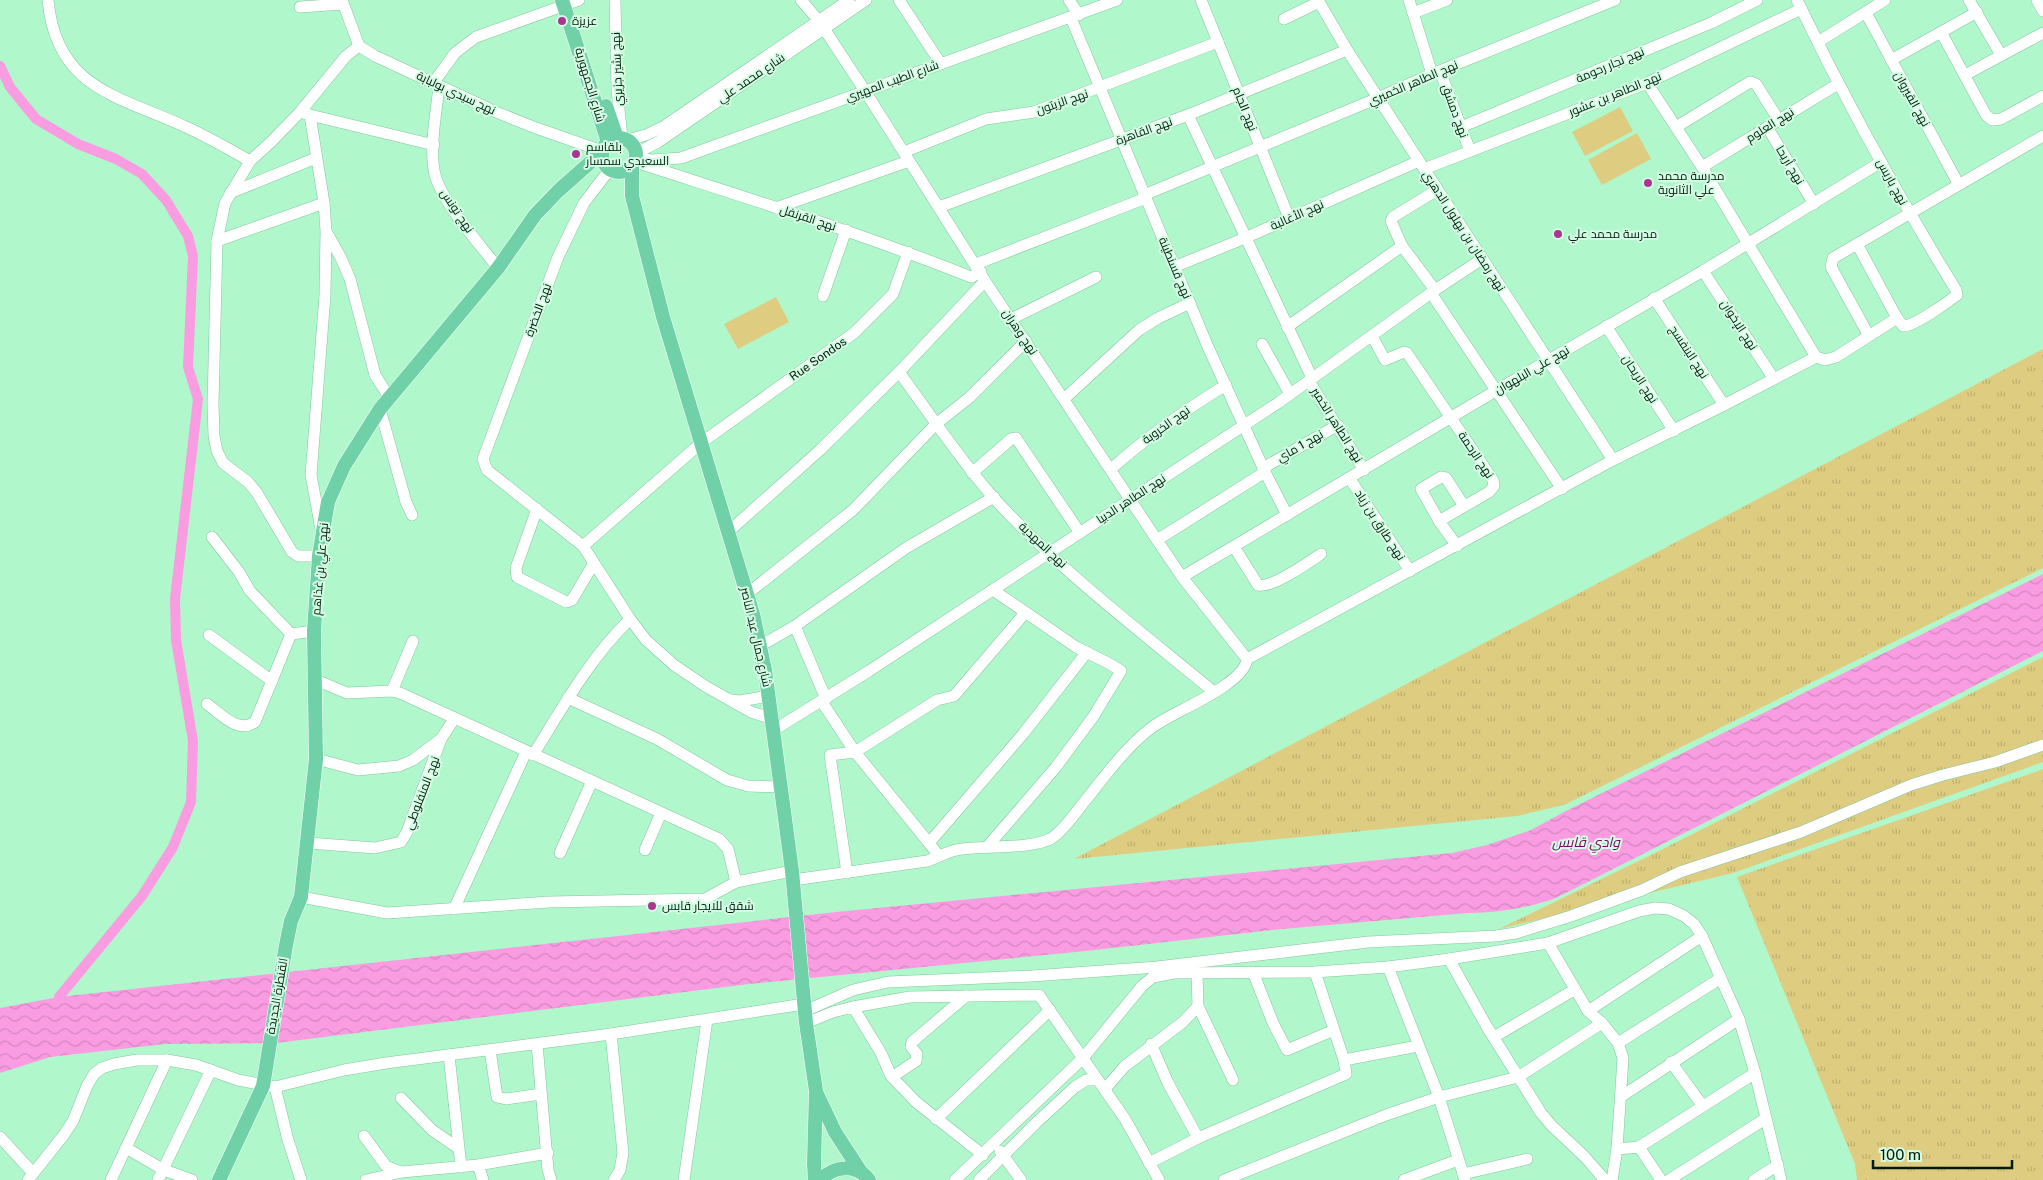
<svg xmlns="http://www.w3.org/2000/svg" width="2043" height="1180" font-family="'Public Sans',Cairo,sans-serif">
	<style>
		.grass { fill: url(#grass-tufts) }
		.pitch { fill: #decd80 }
		.water { fill: url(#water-waves) }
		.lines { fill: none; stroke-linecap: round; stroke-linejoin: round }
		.canal { stroke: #fa9ce1; stroke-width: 10 }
		.minor-casing { stroke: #82c69e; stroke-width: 12 }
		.major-casing { stroke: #fff; stroke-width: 15 }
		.minor { stroke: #fff; stroke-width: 11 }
		.major { stroke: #70d0a8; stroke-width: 14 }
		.poi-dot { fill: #a93691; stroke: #d4fde3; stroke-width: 2 }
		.labels { text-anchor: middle; stroke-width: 4; stroke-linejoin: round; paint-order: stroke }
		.poi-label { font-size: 12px; fill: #001a0c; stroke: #d4fde3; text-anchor: start }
		.street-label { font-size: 12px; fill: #001a0c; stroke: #d4fde3 }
		.water-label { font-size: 14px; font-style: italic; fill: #770364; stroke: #d4fde3 }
	</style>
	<defs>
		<pattern id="grass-tufts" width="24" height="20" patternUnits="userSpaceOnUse" patternTransform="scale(1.25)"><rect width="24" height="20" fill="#decd80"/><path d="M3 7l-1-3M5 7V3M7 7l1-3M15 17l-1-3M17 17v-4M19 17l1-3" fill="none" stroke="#bdaf6d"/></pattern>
		<pattern id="water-waves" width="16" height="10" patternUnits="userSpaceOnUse" patternTransform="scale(1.25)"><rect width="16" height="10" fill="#fa9ce1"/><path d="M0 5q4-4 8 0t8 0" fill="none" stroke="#d486c0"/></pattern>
	</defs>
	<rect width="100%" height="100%" fill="#b1f7cc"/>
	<!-- grass -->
	<g class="grass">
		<path d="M2043 349V568L1564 805 1517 816 1074 859Z"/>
		<path d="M2043 657V762L1733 873 1499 929 1657 852Z"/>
		<path d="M2043 769V1180H1857L1855 1164 1737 877Z"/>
	</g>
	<!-- pitch -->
	<g class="pitch">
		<path d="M1620 107 1633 131 1585 156 1572 132Z"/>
		<path d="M1637 133 1651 159 1602 185 1588 160Z"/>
		<path d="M776 297 789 322 738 349 724 324Z"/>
	</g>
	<!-- water -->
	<path class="water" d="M2043 574V651L1556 898C1527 908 1499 913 1468 913L1282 929 1086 951 749 984 276 1043 165 1044 50 1057 0 1073V1008L59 997 836 912 1452 853 1487 845 1531 830 1566 811Z"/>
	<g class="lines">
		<!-- canal -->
		<path class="canal" d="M0 66 10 87 36 119 78 144 116 159 142 174 166 200 188 236 193 256 188 367 198 399 175 599 176 640 193 741 191 802 173 847 142 896 59 997"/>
		<!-- minor casing -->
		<g class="minor-casing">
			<g id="minor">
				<path d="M48 0C56 89 119 96 186 127 208 137 229 149 250 161"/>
				<path d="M342 0 359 46 375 56 496 112 536 128 602 151"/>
				<path d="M615 0 617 90 622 138"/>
				<path d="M801 0 819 21 865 91 985 281 1157 540 1182 577 1247 659"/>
				<path d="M899 0 941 64"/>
				<path d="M1069 0 1079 15"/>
				<path d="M1201 0 1289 218"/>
				<path d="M1318 0 1347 50 1613 460"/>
				<path d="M1409 0 1432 74"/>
				<path d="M1797 0C1845 100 1898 196 1956 290L1957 295C1948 302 1913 327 1903 326L1897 318 1857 244"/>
				<path d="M1969 0 2001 55"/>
				<path d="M2037 0 2043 11"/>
				<path d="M300 7 343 4"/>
				<path d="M1413 13 1447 0"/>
				<path d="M1866 13 1959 185"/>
				<path d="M1071 18 1208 347 1265 472 1287 515"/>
				<path d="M1284 19 1319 2"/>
				<path d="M1941 32 1986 115 1992 120 2001 119 2043 96"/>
				<path d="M1818 42 1885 0"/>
				<path d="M1891 60 1977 12"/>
				<path d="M1440 71 1470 151"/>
				<path d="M1965 75 2043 33"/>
				<path d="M434 82 455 53 476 37 579 0"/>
				<path d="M1647 83 1702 167 1816 357 1825 360 1836 357 1897 318"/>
				<path d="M439 87C436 113 429 150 435 175 443 204 479 243 498 268"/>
				<path d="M300 112 310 115 324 203 326 231 325 295 311 475 321 529"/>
				<path d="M310 115 434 145"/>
				<path d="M1188 115 1312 378"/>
				<path d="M1461 127 1711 23 1757 0"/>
				<path d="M1676 127 1750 82 1756 84 1778 119"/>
				<path d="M1767 127 1814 204"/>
				<path d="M627 140 646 135 663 127 849 0"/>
				<path d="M904 152 986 119 1034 112 1218 42"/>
				<path d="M635 154 658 142 866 0"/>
				<path d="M635 158 652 160 681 158 1117 0"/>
				<path d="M642 164C753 200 863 234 971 277L981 272"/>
				<path d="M1702 167 1838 84"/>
				<path d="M610 169 584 203 558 257 483 459 487 470 583 546 630 619 646 640 674 665 705 686 751 712 773 719"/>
				<path d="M1424 169 1647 83 1801 9"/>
				<path d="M230 193 316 158"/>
				<path d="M1144 195 1378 98 1432 74 1615 0"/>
				<path d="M939 207 1188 115 1347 50"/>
				<path d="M776 208 909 161"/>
				<path d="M327 233 341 258 350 279 375 375 389 397"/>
				<path d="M217 241 324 203"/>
				<path d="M976 264 1146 198"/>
				<path d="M1174 267 1245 238 1419 161"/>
				<path d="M1703 271 1774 379"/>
				<path d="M1435 290 1402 246 1391 221 1393 217 1437 190"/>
				<path d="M1431 293 1562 489"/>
				<path d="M823 296 846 230"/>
				<path d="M1654 298 1724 405"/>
				<path d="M1011 319 1096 277"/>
				<path d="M1606 326 1674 431"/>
				<path d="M1287 327 1402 246"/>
				<path d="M1372 336 1385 360 1404 352 1407 353 1493 480 1494 486 1489 492 1439 521 1457 546"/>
				<path d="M1869 336 1831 267 1833 258 2043 136"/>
				<path d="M1262 344 1290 394"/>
				<path d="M899 372C930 414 958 457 992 496 1057 568 1140 631 1214 692"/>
				<path d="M1309 381 1364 470"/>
				<path d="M1064 399 1139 330 1158 318 1190 303"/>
				<path d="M380 409 406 502 412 515"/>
				<path d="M1263 468 1338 425"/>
				<path d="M1111 469C1147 437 1185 410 1226 385"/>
				<path d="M972 473 1011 439 1016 438 1080 533"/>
				<path d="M1350 479 1410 571"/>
				<path d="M537 509 516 568 517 577 566 602 572 600 594 563"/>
				<path d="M1439 521 1421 489 1441 477 1446 478 1464 506"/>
				<path d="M727 533 820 450 899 372 985 281"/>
				<path d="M212 537 239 572 250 591 291 634 314 631"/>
				<path d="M1157 540 1265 472"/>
				<path d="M583 546 701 443 854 333 893 294 908 252"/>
				<path d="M1234 547 1258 585C1271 589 1309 562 1321 554"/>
				<path d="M319 556H298L292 552 257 493 248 482 223 463 217 451 214 436 213 404 217 241 225 203 250 161 271 142 300 112 346 56 359 46"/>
				<path d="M1182 577 1497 390 1703 271 1881 162"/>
				<path d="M747 594 853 510 936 424 970 397 1026 341"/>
				<path d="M795 626 826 699"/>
				<path d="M209 635 272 681"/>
				<path d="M760 646 795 626 906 548 994 497"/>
				<path d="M316 680 347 693 392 691 400 693 719 839 728 849 736 882 792 871"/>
				<path d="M392 691 413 641"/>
				<path d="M568 698 657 739 727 780 748 786 781 787"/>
				<path d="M731 700 740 701 769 696"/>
				<path d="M822 702 855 752 929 843"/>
				<path d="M207 704C221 714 238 734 255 722L291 634"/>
				<path d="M774 730 869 671 1278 403 1435 290 1482 259"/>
				<path d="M533 755C563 707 590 658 630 619"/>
				<path d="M316 759 358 770 399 766 413 760 441 739 454 719"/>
				<path d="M308 843 375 848 401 842 407 832 441 739"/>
				<path d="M987 847 1056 767 1093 717 1121 671 1110 664 1076 647 993 590"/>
				<path d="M645 850 661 813"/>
				<path d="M560 853 592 781"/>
				<path d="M939 856 929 843 1023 734 1087 652"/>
				<path d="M847 873 830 755 855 752 937 700 954 696 1025 613"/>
				<path d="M793 880 927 861C939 857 949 850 962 849 984 846 1034 849 1052 838 1065 829 1075 813 1085 801 1105 776 1125 748 1151 728 1171 712 1244 686 1247 659L1613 460 1724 405 1816 357"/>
				<path d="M301 897 387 913 549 902 705 899 736 882"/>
				<path d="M454 909 526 752"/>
				<path d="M1548 943 1588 1011 1602 1023 1618 1043 1623 1058 1617 1149 1612 1180"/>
				<path d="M1449 959 1487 1027 1541 1113 1552 1126 1584 1156 1605 1180"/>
				<path d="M1388 967 1439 1097 1465 1180"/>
				<path d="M1253 972 1273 1023 1287 1050 1334 1030"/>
				<path d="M1197 973 1198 1006 1233 1080"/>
				<path d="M853 1007 910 997 1039 995 1125 1119 1159 1180"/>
				<path d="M805 1011 853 990 888 982 1032 976 1157 967 1368 942 1496 936 1516 933 1571 916 1642 890 1680 872 1801 832 1911 785 1943 775 1995 762 2043 745"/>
				<path d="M1588 1011 1702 936"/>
				<path d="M806 1023 833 1012 853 1007 881 1053 891 1076 916 1102 983 1155"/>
				<path d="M611 1034 623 1153 620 1170 614 1180"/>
				<path d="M1494 1037 1574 990"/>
				<path d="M1618 1043 1721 978"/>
				<path d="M537 1044 548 1170 551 1180"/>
				<path d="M1151 1044 1168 1083 1198 1138"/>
				<path d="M490 1050 497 1097 506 1099 541 1094"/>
				<path d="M449 1055 461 1167"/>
				<path d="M1344 1060 1418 1046"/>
				<path d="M1671 1062 1702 1105"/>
				<path d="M892 1077 916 1061 917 1054 911 1047 912 1042 966 996"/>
				<path d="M275 1087 344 1070 386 1063 611 1034 804 1004"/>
				<path d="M1105 1089 1125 1066 1183 1022 1198 1006"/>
				<path d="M1622 1096 1739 1019"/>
				<path d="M401 1098 432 1130 458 1148"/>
				<path d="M936 1119 1050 1010"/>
				<path d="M364 1136 386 1166 401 1172"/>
				<path d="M0 1137 33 1173"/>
				<path d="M1639 1147 1755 1073"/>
				<path d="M126 1148 164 1170 192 1180"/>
				<path d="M1617 1149 1639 1147 1661 1180"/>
				<path d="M1000 1151 1021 1180"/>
				<path d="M1149 1163 1198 1138 1346 1074 1344 1060 1315 972"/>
				<path d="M478 1165 483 1180"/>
				<path d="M1463 1174 1527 1159"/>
				<path d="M28 1180 63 1136 73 1121 87 1086 94 1074 102 1068 114 1064 137 1060H167L196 1065 238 1080 275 1087 288 1140 301 1180"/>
				<path d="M111 1180 167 1060"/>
				<path d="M158 1180 211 1070"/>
				<path d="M366 1180 402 1172 478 1165 548 1153"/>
				<path d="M684 1180 707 1020"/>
				<path d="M955 1180 1083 1058 1142 986 1153 977 1174 973 1315 972 1388 967 1449 959 1548 943 1639 911 1655 908 1669 909 1684 916 1694 924 1702 936 1739 1019 1755 1073 1781 1180"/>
				<path d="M979 1180 1037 1122 1075 1087 1086 1080H1097"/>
				<path d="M1224 1180 1386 1115 1439 1097 1518 1077 1602 1023"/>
				<path d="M1404 1180 1458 1160"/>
				<path d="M1669 1180 1765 1119"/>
				<path d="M1754 1180 1778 1165"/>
			</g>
		</g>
		<!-- major casing -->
		<g class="major-casing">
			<g id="major">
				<path d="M562 0 608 142"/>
				<path d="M606 106 617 138"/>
				<circle cx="619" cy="155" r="17"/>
				<path d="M632 165V196L663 317 753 614 765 670 792 871 806 1023 816 1091 814 1164 815 1180"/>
				<path d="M817 1094 835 1132 861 1172"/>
				<path d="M219 1180 263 1086 286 945 291 921 301 897 316 759 314 631 319 556 328 502 344 466 380 409 498 268 535 215 558 191 602 152"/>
				<path d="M820 1180C834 1166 856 1163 869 1180"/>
			</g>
		</g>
		<!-- minor -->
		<use href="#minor" class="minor"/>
		<!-- major -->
		<use href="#major" class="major"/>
	</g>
	<!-- markers -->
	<g class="poi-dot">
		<circle cx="562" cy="21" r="5"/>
		<circle cx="576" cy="154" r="5"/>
		<circle cx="1648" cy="183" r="5"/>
		<circle cx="1558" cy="234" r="5"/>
		<circle cx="652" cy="906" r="5"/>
	</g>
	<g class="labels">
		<!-- poi labels -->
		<g class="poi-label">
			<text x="572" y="25">عزيزة</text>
			<text x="586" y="151">بلقاسم<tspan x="586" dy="14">السعيدي سمسار</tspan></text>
			<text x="1658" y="180">مدرسة محمد<tspan x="1658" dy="14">علي الثانوية</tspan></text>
			<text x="1568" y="238">مدرسة محمد علي</text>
			<text x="662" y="910">شقق للايجار قابس</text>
		</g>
		<!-- street labels -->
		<g class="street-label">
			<text transform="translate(1610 65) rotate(-23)" y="4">نهج نجار رحومة</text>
			<text transform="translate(617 69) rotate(-92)" y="4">نهج بشير جزيري</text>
			<text transform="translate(751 78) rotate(-34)" y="4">شارع محمد علي</text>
			<text transform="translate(892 81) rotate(-20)" y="4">شارع الطيب المهيري</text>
			<text transform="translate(1413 83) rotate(-23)" y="4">نهج الطاهر الخميري</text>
			<text transform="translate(590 85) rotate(73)" y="4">شارع الجمهورية</text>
			<text transform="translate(456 93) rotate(25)" y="4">نهج سيدي بولبابة</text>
			<text transform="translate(1615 94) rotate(-22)" y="4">نهج الطاهر بن عشور</text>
			<text transform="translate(1912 99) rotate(61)" y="4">نهج القيروان</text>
			<text transform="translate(1062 102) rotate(-19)" y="4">نهج الزيتون</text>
			<text transform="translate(1245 109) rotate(68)" y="4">نهج الجام</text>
			<text transform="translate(1455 111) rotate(70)" y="4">نهج دمشق</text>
			<text transform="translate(1770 125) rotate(-32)" y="4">نهج العلوم</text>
			<text transform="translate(1144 131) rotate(-20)" y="4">نهج القاهرة</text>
			<text transform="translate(1790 165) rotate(59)" y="4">نهج أريحا</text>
			<text transform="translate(1892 182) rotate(61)" y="4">نهج باريس</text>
			<text transform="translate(457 211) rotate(56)" y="4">نهج تونس</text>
			<text transform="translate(1297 215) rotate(-24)" y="4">نهج الأغالبة</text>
			<text transform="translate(808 218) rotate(18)" y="4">نهج القرنفل</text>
			<text transform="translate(1464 231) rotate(57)" y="4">نهج رمضان بن بهلول الدهري</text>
			<text transform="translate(1175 268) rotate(67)" y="4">نهج قسنطينة</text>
			<text transform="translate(538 310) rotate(-70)" y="4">نهج الخضرة</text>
			<text transform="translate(1739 325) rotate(57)" y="4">نهج الإخوان</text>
			<text transform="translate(1020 332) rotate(56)" y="4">نهج وهران</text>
			<text transform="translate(1689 352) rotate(57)" y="4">نهج البنفسج</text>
			<text transform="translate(818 359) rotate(-35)" y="4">Rue Sondos</text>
			<text transform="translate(1532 370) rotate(-30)" y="4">نهج علي البلهوان</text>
			<text transform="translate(1640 379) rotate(57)" y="4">نهج الريحان</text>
			<text transform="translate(1166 425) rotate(-36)" y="4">نهج الخروبة</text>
			<text transform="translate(1337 425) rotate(58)" y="4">نهج الطاهر الخمير</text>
			<text transform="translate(1300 446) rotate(-30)" y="4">نهج 1 ماي</text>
			<text transform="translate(1476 455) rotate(56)" y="4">نهج الرحمة</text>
			<text transform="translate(1131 499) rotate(-33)" y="4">نهج الطاهر الدبيا</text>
			<text transform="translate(1380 525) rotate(57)" y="4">نهج طارق بن زياد</text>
			<text transform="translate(1043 545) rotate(43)" y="4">نهج المهدية</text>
			<text transform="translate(320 569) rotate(-85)" y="4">نهج علي بن غذاهم</text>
			<text transform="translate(756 637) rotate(77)" y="4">شارع جمال عبد الناصر</text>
			<text transform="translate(422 793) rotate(-69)" y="4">نهج المنفلوطي</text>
			<text transform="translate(277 996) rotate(-80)" y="4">القنطرة الجديدة</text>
		</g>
		<!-- water labels -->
		<g class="water-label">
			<text x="1586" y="847">وادي قابس</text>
		</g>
	</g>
	<!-- scale -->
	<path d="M1873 1160v8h139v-8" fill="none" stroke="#001a0c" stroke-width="2.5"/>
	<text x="1880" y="1160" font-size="15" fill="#001a0c" stroke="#d4fde3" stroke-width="4" paint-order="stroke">100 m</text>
</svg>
